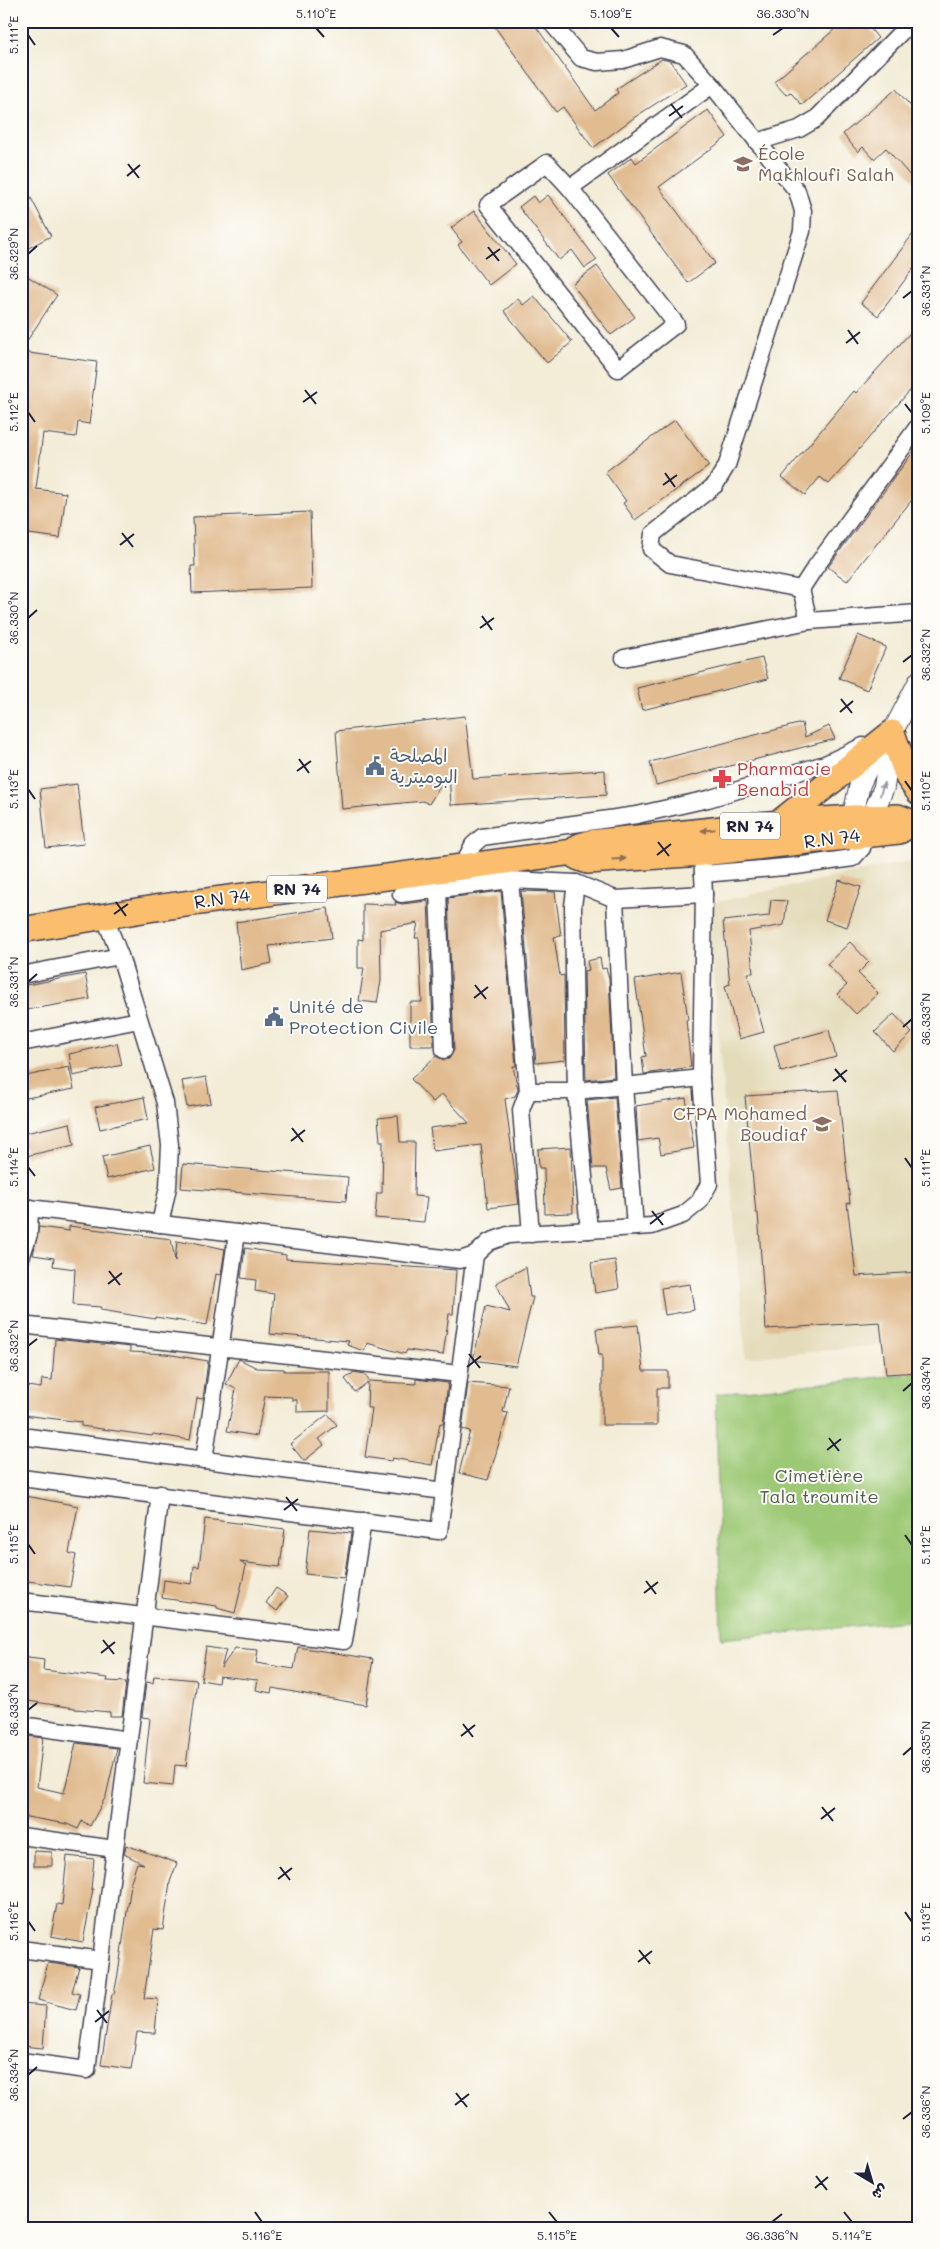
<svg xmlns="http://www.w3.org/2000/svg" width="940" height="2249" font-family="Mali,'Playpen Sans Arabic',sans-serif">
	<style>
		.built { fill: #e4dbba }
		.green { fill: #9dc976; stroke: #607658 }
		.building { fill: #e1bc91 }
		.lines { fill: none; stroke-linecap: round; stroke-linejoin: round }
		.minor-casing { stroke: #414052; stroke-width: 19 }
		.tertiary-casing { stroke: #414052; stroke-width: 22 }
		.primary-casing { stroke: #414052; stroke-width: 28 }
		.minor { stroke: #fff; stroke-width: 16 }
		.tertiary { stroke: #fff; stroke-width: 20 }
		.primary { stroke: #fbbd6e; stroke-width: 25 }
		.oneway { fill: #9c9ca7 }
		.oneway2 { fill: #8e7054 }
		.ticks { fill: none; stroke: #22223b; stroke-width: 2 }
		.labels { text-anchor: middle; stroke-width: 4; stroke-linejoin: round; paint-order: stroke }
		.shield { fill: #fdfcf7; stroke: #646373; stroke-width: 1 }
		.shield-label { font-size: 16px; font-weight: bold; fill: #22223b }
		.education-label { font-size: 18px; fill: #785e54; stroke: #fdfcf7; text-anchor: start }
		.service-label { font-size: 18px; fill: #4e5e75; stroke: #fdfcf7; text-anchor: start }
		.health-label { font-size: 18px; fill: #be3a42; stroke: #fdfcf7; text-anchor: start }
		.street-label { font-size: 18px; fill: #22223b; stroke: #fdfcf7 }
		.park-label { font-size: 18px; fill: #4d5c50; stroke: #fdfcf7 }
		.neatline { fill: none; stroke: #22223b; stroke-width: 2 }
		.ticks-label { font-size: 12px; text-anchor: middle; fill: #22223b }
	</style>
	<rect width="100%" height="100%" fill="#fdfcf7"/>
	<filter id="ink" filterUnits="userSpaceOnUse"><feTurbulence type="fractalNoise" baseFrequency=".02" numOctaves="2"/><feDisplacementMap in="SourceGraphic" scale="10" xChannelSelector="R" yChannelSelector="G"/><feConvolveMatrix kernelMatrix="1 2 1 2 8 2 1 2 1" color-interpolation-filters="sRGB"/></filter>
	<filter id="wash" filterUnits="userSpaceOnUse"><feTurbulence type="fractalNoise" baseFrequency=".0096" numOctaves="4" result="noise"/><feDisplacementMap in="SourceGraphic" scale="20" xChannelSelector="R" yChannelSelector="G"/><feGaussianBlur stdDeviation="1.12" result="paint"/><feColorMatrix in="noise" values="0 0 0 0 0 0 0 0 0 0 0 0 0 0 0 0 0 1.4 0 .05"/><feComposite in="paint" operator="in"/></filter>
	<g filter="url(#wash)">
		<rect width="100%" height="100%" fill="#f3ecd7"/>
		<!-- built -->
		<path class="built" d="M919 859V1372L886 1374 882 1345 746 1358 707 904Z"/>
		<!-- green -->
		<path class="green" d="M919 1373V1620L721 1639 716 1394Z"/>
		<g id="blocks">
			<!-- building -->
			<g class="building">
				<path d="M503 21H532L595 110 618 93 616 89 662 59 670 61 686 84 635 117 593 148 563 107 556 112 495 27Z"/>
				<path d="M844 21H864L878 38 802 105 790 92 786 95 774 82Z"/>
				<path d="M896 89 919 116V186L886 148 874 159 863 147 858 152 843 134Z"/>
				<path d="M708 110 727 137 659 187 715 263 688 283 608 175 632 157 636 163Z"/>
				<path d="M21 179 51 236 21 252Z"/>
				<path d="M548 195 597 260 585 268 572 250 559 260 519 207 533 196 538 203Z"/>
				<path d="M474 211 516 264 489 285 458 245 462 242 451 228Z"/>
				<path d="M919 226V261L878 316 861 303Z"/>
				<path d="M597 266 635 317 611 335 572 284Z"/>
				<path d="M21 272 57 295 21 350Z"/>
				<path d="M534 296 572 342 547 363 504 311 518 299 523 305Z"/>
				<path d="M919 323V380L829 484 820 477 805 495 782 477 854 391 856 393Z"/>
				<path d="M21 352 97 362 89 424 78 422 76 437 43 433 36 489 66 493 60 538 21 533Z"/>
				<path d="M675 420 709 466 635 520 623 503 626 501 605 472Z"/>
				<path d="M919 444V491L847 581 828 567Z"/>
				<path d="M310 512 312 588 192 593 191 566H195L193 517Z"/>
				<path d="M858 635 886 647 867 690 839 678Z"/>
				<path d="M762 658 768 679 642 710 637 688Z"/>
				<path d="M465 716 473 779 605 770 606 795 451 805 449 772 429 804 423 801 342 809 336 731Z"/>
				<path d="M802 723 805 737 829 726 835 739 656 785 650 762Z"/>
				<path d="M77 784 84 844 46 848 40 789Z"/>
				<path d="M839 880 861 887 847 927 825 920Z"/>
				<path d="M501 891 516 1066H513L518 1090 515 1096 505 1099 519 1204 488 1208 481 1145 433 1151 430 1128 469 1123 442 1094 433 1102 411 1079 436 1056 444 1060 449 1059 454 1050 448 898Z"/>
				<path d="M521 891 555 892 561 936 554 937 560 976 564 975 565 1060 536 1063Z"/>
				<path d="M771 900 787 901 784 925 749 931 753 973H747L764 1032 739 1039 725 986 730 984 723 921 769 916Z"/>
				<path d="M428 901 434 1046H410V1002H422L419 938H415L418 923 380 930 381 981 377 1003 359 1001 364 968H358V939L363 940V904L396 905 395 902 402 904Z"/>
				<path d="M328 908 332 938 269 946 272 963 241 970 236 922Z"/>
				<path d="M850 942 869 962 858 973 878 993 856 1014 837 994 847 985 827 964Z"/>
				<path d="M600 958 602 969 606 968 609 978 614 1077 586 1080 584 971 589 970 587 961Z"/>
				<path d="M681 972 688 1019 686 1020 691 1067 644 1074 642 1057 646 1056 635 980Z"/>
				<path d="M85 974 90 999 21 1011V986Z"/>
				<path d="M894 1014 912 1033 893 1051 875 1032Z"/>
				<path d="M829 1030 836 1057 781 1072 774 1045Z"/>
				<path d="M117 1043 122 1065 73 1076 69 1054Z"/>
				<path d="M69 1067 74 1089 21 1099V1077Z"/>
				<path d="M206 1077 211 1103 187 1107 182 1081Z"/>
				<path d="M838 1090 850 1203H847L856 1276 919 1272V1372L886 1374 880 1322 766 1329 758 1213H756L745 1096Z"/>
				<path d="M144 1097 148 1119 100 1129 95 1107Z"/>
				<path d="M615 1097 622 1188 611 1190 606 1168H593L587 1100Z"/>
				<path d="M686 1098 694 1148 661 1154 658 1138 638 1141 636 1106Z"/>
				<path d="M398 1116 400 1142H415L414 1196 427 1197 424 1222 375 1218 377 1193H382L383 1141H380L378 1118Z"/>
				<path d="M70 1123 74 1145 26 1156 21 1134Z"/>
				<path d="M150 1146 155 1168 107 1179 102 1157Z"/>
				<path d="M571 1147 573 1213 545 1214 544 1168H539L538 1149Z"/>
				<path d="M183 1164 348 1177 346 1201 181 1188Z"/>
				<path d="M69 1226 171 1239 175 1261 177 1241 187 1243V1241L225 1249 221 1275 216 1274 207 1325 155 1317V1319L101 1310V1307L73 1305 75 1269 53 1266 54 1258 33 1255 39 1227 69 1231Z"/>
				<path d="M245 1248 286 1255V1259L456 1270 453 1314H449L443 1355 407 1350 405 1354 367 1343 364 1351 347 1345 349 1341 270 1334 274 1294 255 1291 256 1280 241 1278Z"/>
				<path d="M615 1260 619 1289 595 1293 591 1263Z"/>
				<path d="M526 1267 530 1297H533L516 1366 473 1360 486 1306 510 1312 496 1283Z"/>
				<path d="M690 1284 694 1310 665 1315 661 1288Z"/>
				<path d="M638 1325 643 1371H668V1388H657V1425H602V1355H599L596 1329Z"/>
				<path d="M55 1339 130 1347V1352L166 1354 208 1361 203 1399 197 1398 190 1440 153 1434 152 1436 81 1426V1422L23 1415 27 1386 41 1388 42 1379 52 1380Z"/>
				<path d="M239 1359 257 1368 284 1369V1371H329V1411L297 1412V1400H292V1397L265 1396 257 1436 227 1431 236 1389 226 1384Z"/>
				<path d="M354 1372 365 1374 369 1381 416 1384V1379L448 1383 443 1424 440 1423 432 1465 392 1458 391 1461 365 1457 372 1408H367L368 1382 355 1392 345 1379Z"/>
				<path d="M468 1383 509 1386 503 1412 508 1413 488 1480 459 1473 470 1431 462 1429Z"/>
				<path d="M328 1414 337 1425 319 1439 324 1445 304 1461 290 1444Z"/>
				<path d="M21 1495 78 1506 69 1553 76 1555 70 1587 21 1580Z"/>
				<path d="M205 1519 285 1529 280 1567 240 1562 246 1566 235 1613 217 1608V1606L162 1598 164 1580 192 1584 194 1566 199 1567Z"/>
				<path d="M310 1529 351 1533 344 1578 305 1574Z"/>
				<path d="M276 1588 288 1596 277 1611 266 1603Z"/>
				<path d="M206 1647 226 1650 221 1668 235 1648 258 1650 256 1663 294 1669 298 1647 373 1659 366 1705 272 1688 271 1693 256 1690 258 1680 219 1676 218 1683 201 1680Z"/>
				<path d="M21 1657 44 1660 43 1670 108 1678 107 1681 126 1682 122 1716H110V1712L75 1709V1708L28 1701V1697L21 1696Z"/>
				<path d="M154 1676 197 1680 186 1766 175 1765 173 1786 143 1783 150 1718 142 1717 146 1682 153 1683Z"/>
				<path d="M21 1735 43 1738 37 1787 64 1793 76 1743 117 1748 106 1796 90 1826 82 1821 78 1829 67 1824 21 1816Z"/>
				<path d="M126 1845 177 1863 170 1882 163 1930 154 1929 144 1998 158 1999 155 2033 137 2032 131 2069 101 2065 112 1994H114L118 1974 131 1884H130L137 1863 144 1864 124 1854Z"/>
				<path d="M34 1851 52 1852V1866H34Z"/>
				<path d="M67 1856 94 1859 91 1889H93L83 1942 51 1936 57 1904 62 1905Z"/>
				<path d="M48 1963 79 1967 72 1992 80 1994 76 2010 38 2000Z"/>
				<path d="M21 2004 46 2006 43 2048 21 2046Z"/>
			</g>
		</g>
	</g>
	<g filter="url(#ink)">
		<use href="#blocks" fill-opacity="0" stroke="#414052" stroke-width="1"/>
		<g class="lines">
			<!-- minor casing -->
			<g class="minor-casing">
				<g id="minor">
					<path d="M550 21 581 58 597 62 623 60 660 48 684 54 712 85 797 191 803 211 802 231 727 465 715 485 653 534 651 549 670 564 801 589"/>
					<path d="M757 142 799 129 816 119 912 21"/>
					<path d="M547 163 570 188 676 324 618 369 488 205Z"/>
					<path d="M570 188 712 85"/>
					<path d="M919 425 814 569 801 589 809 621 919 613"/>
					<path d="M624 658 809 621"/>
					<path d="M462 867 473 845 482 837 637 815 708 799 825 764 863 746"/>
					<path d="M703 874 796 866 853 858 862 848 865 835"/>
					<path d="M510 880 528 1091 521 1110 531 1234"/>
					<path d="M438 889 444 1050"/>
					<path d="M401 894 510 880 576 883"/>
					<path d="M615 899 624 1086 635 1227"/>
					<path d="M105 918 120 956 165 1103 170 1145 168 1187 160 1224"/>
					<path d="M21 975 120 956"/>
					<path d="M21 1043 139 1020"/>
					<path d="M528 1091H576L701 1078"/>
					<path d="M21 1207 460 1260 475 1255 489 1242 508 1235 652 1226 683 1215 699 1202 709 1184 701 1078 704 894 702 853"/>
					<path d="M589 1230 576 1091 573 906 576 883 615 899 704 894"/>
					<path d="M21 1258 29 1234 30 1208"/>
					<path d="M21 1325 459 1374"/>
					<path d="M21 1436 444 1491"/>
					<path d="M204 1460 237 1233"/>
					<path d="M21 1478 439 1531 475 1255"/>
					<path d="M21 1601 344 1641 363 1521"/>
					<path d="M21 1725 129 1740"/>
					<path d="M21 1836 115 1849"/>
					<path d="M21 1949 101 1960"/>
					<path d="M21 2061 87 2070 160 1494"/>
				</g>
			</g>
			<!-- tertiary casing -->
			<g class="tertiary-casing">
				<g id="tertiary">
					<path d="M892 733 919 681"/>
					<path d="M849 832 860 784 873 757 892 733 884 787 866 831"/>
				</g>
			</g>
			<!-- primary casing -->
			<g class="primary-casing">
				<g id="primary">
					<path d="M779 823 892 733 908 777 919 792"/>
					<path d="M21 930 155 908 573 852 580 846 590 843 779 823 852 818 898 817 913 823 899 831 702 853 588 861 577 857 573 852"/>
				</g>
			</g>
			<!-- minor -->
			<use href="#minor" class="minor"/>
			<!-- tertiary -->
			<use href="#tertiary" class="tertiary"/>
			<!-- primary -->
			<use href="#primary" class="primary"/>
		</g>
		<!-- one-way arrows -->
		<defs><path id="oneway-solid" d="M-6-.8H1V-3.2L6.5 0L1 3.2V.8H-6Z" transform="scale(1.25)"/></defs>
		<use class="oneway" href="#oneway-solid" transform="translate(882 789) rotate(-73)"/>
		<g class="oneway2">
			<use href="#oneway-solid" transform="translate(708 830) rotate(174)"/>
			<use href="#oneway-solid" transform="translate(619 859) rotate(-4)"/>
		</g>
	</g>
	<!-- ticks -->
	<path class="ticks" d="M316 28 324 37M611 28 619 37M28 35 35 45M773 35 783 28M671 104 682 118M669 116 683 106M128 164 139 178M127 176 140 165M488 247 499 261M28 254 37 246M486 259 500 249M903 298 912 291M848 330 858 344M846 343 860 332M305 390 316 404M303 402 317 392M905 404 912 413M28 412 35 422M665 473 675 487M663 485 677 475M122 533 133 547M120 545 134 534M482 616 492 630M28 618 37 610M480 628 494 618M903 662 912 655M841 699 852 713M840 712 853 701M299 759 309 773M297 771 311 761M905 781 912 791M28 789 35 799M658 842 669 856M657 855 671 844M116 902 126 916M114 914 128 904M28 982 37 974M475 985 486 999M474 998 488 987M903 1027 912 1019M835 1069 846 1082M833 1081 847 1070M292 1128 303 1142M291 1141 305 1130M905 1158 912 1168M28 1167 35 1176M652 1211 663 1225M650 1224 664 1213M109 1271 120 1285M108 1284 122 1273M28 1346 37 1339M469 1354 480 1368M467 1367 481 1356M903 1391 912 1383M829 1438 839 1451M827 1450 841 1439M286 1497 297 1511M284 1510 298 1499M905 1535 912 1545M28 1544 35 1554M646 1581 656 1594M644 1593 658 1582M103 1640 114 1654M101 1653 115 1642M28 1710 37 1703M463 1724 473 1737M461 1736 475 1725M903 1755 912 1747M822 1807 833 1821M821 1819 835 1808M280 1867 290 1880M278 1879 292 1868M905 1912 912 1922M28 1921 35 1931M639 1950 650 1964M638 1962 652 1951M97 2010 107 2023M95 2022 109 2011M28 2075 37 2067M456 2093 467 2107M455 2105 469 2094M903 2119 912 2112M816 2176 827 2190M815 2188 828 2177M255 2212 262 2222M549 2212 557 2222M844 2212 852 2222M772 2222 782 2214"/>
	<!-- icons -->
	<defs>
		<g id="school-bare" transform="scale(1.5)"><path d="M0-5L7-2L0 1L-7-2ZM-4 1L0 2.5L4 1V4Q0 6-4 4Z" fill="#8d6e63" stroke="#fdfcf7" stroke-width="2.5" paint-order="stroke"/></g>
		<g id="civic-bare" transform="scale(1.5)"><path d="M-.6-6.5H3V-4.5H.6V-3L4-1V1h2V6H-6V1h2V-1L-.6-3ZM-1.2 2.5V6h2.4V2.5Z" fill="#5c6f8a" stroke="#fdfcf7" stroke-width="2.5" paint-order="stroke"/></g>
		<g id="pharmacy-bare" transform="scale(1.5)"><path d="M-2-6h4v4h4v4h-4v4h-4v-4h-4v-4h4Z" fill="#e0444e" stroke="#fdfcf7" stroke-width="2.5" paint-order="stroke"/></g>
		<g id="university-bare" transform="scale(1.5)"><path d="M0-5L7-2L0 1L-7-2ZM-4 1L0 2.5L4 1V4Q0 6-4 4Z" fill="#8d6e63" stroke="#fdfcf7" stroke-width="2.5" paint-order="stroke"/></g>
	</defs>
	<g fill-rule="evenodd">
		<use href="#school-bare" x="743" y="164"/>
		<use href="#civic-bare" x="375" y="766"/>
		<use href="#pharmacy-bare" x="722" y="779"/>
		<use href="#civic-bare" x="274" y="1017"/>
		<use href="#university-bare" x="822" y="1124"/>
	</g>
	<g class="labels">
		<!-- shield labels -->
		<g class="shield">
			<rect x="720" y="812.5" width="60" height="27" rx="4"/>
			<rect x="267" y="875.5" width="60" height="27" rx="4"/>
		</g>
		<g class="shield-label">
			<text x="750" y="832">RN 74</text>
			<text x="297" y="895">RN 74</text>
		</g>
		<!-- education labels -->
		<g class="education-label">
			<text x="758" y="160">École<tspan x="758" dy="21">Makhloufi Salah</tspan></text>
			<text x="807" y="1120" text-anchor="end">CFPA Mohamed<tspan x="807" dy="21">Boudiaf</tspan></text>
		</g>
		<!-- service labels -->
		<g class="service-label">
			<text x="390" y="762">المصلحة<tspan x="390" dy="21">البوميترية</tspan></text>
			<text x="289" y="1013">Unité de<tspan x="289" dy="21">Protection Civile</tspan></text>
		</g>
		<!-- health labels -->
		<g class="health-label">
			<text x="737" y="775">Pharmacie<tspan x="737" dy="21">Benabid</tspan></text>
		</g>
		<!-- street labels -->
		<g class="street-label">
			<text transform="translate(832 839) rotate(-7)" y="6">R.N 74</text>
			<text transform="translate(222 899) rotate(-8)" y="6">R.N 74</text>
		</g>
		<!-- park labels -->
		<g class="park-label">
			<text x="819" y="1482">Cimetière<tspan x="819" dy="21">Tala troumite</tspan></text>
		</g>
	</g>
	<!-- margin -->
	<rect width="940" height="2249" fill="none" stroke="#fdfcf7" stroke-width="55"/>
	<!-- north arrow -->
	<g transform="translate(872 2182) rotate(142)" stroke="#fdfcf7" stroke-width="4" paint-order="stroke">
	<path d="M0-4L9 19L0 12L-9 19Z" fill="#22223b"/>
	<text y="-8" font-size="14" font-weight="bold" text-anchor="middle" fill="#22223b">ش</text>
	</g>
	<rect x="28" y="28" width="884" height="2194" class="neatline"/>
	<g class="ticks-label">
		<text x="316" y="18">5.110°E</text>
		<text x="611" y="18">5.109°E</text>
		<text x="783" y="18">36.330°N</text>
		<text transform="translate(14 35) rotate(-90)" y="4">5.111°E</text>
		<text transform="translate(14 254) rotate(-90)" y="4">36.329°N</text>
		<text transform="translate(926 291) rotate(-90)" y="4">36.331°N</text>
		<text transform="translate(14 412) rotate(-90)" y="4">5.112°E</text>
		<text transform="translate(926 413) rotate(-90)" y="4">5.109°E</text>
		<text transform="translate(14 618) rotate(-90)" y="4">36.330°N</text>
		<text transform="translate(926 655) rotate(-90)" y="4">36.332°N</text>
		<text transform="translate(14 789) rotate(-90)" y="4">5.113°E</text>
		<text transform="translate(926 791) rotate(-90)" y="4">5.110°E</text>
		<text transform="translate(14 982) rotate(-90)" y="4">36.331°N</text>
		<text transform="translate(926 1019) rotate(-90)" y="4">36.333°N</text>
		<text transform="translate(14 1167) rotate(-90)" y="4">5.114°E</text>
		<text transform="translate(926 1168) rotate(-90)" y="4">5.111°E</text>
		<text transform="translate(14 1346) rotate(-90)" y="4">36.332°N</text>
		<text transform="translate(926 1383) rotate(-90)" y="4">36.334°N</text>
		<text transform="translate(14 1544) rotate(-90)" y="4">5.115°E</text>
		<text transform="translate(926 1545) rotate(-90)" y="4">5.112°E</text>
		<text transform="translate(14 1710) rotate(-90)" y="4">36.333°N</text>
		<text transform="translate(926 1747) rotate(-90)" y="4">36.335°N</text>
		<text transform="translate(14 1921) rotate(-90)" y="4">5.116°E</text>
		<text transform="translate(926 1922) rotate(-90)" y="4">5.113°E</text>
		<text transform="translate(14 2075) rotate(-90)" y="4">36.334°N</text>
		<text transform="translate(926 2112) rotate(-90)" y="4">36.336°N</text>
		<text x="262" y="2240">5.116°E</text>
		<text x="557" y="2240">5.115°E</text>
		<text x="772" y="2240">36.336°N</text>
		<text x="852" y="2240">5.114°E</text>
	</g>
</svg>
